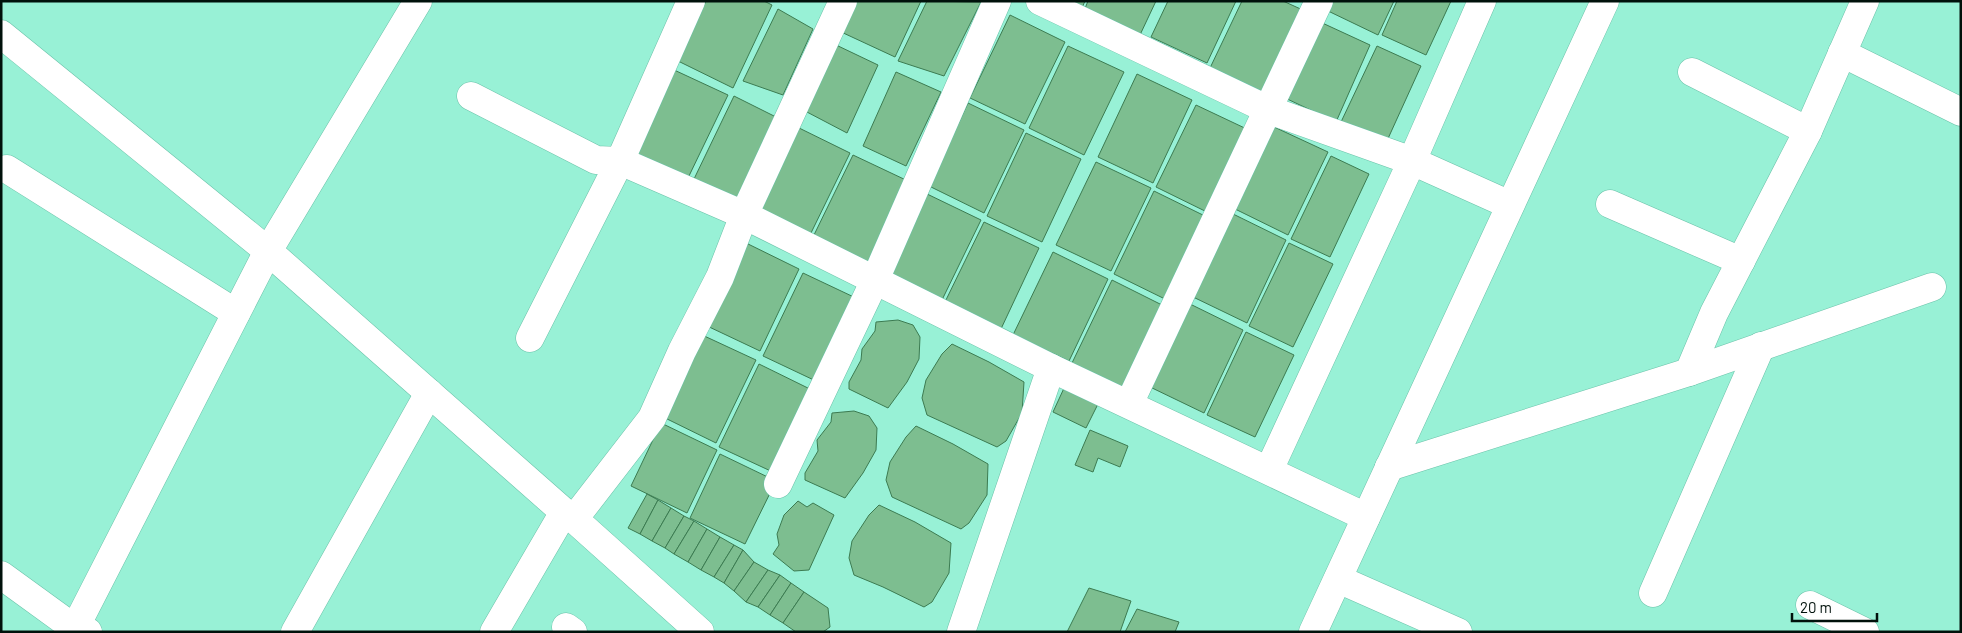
<svg xmlns="http://www.w3.org/2000/svg" width="1962" height="633" font-family="Barlow,sans-serif">
	<style>
		.building { fill: #7dbe90; stroke: #3c7b51 }
		.lines { fill: none; stroke-linecap: round; stroke-linejoin: round }
		.minor-casing { stroke: #6ac2a9; stroke-width: 29 }
		.tertiary-casing { stroke: #6ac2a9; stroke-width: 29 }
		.minor { stroke: #fff; stroke-width: 28 }
		.tertiary { stroke: #fff; stroke-width: 28 }
	</style>
	<rect width="100%" height="100%" fill="#98f1d6"/>
	<!-- building -->
	<g class="building">
		<path d="M706 1H764L772 5 733 88 678 61Z"/>
		<path d="M852 1H921L895 57 839 31Z"/>
		<path d="M927 1 981 2 944 76 898 61Z"/>
		<path d="M1064 1H1085L1081 10Z"/>
		<path d="M1088 1H1156L1139 37 1084 11Z"/>
		<path d="M1168 1H1236L1207 63 1151 37Z"/>
		<path d="M1242 1H1283L1305 11 1265 94 1210 68Z"/>
		<path d="M1330 1H1394L1378 35 1326 10Z"/>
		<path d="M1397 1H1451L1426 55 1382 35Z"/>
		<path d="M778 9 813 29 783 95 743 81Z"/>
		<path d="M1010 15 1065 42 1025 124 970 98Z"/>
		<path d="M1318 21 1370 45 1336 122 1283 97Z"/>
		<path d="M834 44 878 65 847 133 805 111Z"/>
		<path d="M1068 46 1124 72 1084 155 1029 128Z"/>
		<path d="M1377 46 1421 66 1386 143 1341 122Z"/>
		<path d="M672 69 728 95 688 178 633 152Z"/>
		<path d="M896 72 941 92 906 166 863 146Z"/>
		<path d="M1137 74 1192 100 1153 183 1098 157Z"/>
		<path d="M734 96 782 120 743 202 694 179Z"/>
		<path d="M968 103 1024 130 984 213 929 186Z"/>
		<path d="M1196 105 1251 131 1211 214 1156 187Z"/>
		<path d="M795 126 850 153 810 235 755 209Z"/>
		<path d="M1272 126 1328 152 1288 235 1233 208Z"/>
		<path d="M1026 133 1081 159 1042 242 987 216Z"/>
		<path d="M853 155 908 181 869 264 813 237Z"/>
		<path d="M1331 156 1369 174 1330 257 1291 239Z"/>
		<path d="M1096 162 1151 188 1111 271 1056 245Z"/>
		<path d="M1154 191 1209 218 1169 301 1114 274Z"/>
		<path d="M925 193 981 220 941 302 886 276Z"/>
		<path d="M1231 213 1286 240 1247 323 1191 296Z"/>
		<path d="M984 222 1039 248 1000 331 944 304Z"/>
		<path d="M744 242 799 269 760 351 705 325Z"/>
		<path d="M1289 243 1333 264 1293 347 1249 326Z"/>
		<path d="M1053 252 1108 279 1069 361 1013 335Z"/>
		<path d="M803 273 858 299 818 382 763 356Z"/>
		<path d="M1112 280 1166 307 1127 390 1072 363Z"/>
		<path d="M1188 303 1243 330 1204 413 1148 386Z"/>
		<path d="M898 320 913 325 920 337 919 359 907 382 888 408 849 389V382L861 360 862 349 875 331 876 322Z"/>
		<path d="M1246 332 1294 355 1255 437 1207 415Z"/>
		<path d="M700 334 756 360 716 443 661 416Z"/>
		<path d="M952 344 989 362 1024 382 1022 413 1006 441 997 447 927 415 922 398 926 380 942 354Z"/>
		<path d="M759 364 814 391 775 473 719 447Z"/>
		<path d="M1065 386 1099 402 1086 428 1053 412Z"/>
		<path d="M854 411 869 416 877 428 876 450 863 473 845 498 805 480V473L818 451 817 440 831 422 832 413Z"/>
		<path d="M661 423 717 450 687 513 631 486Z"/>
		<path d="M916 426 953 444 988 464 987 495 969 523 961 529 892 497 886 480 890 462 906 437Z"/>
		<path d="M1090 430 1128 446 1120 467 1098 458 1093 472 1075 465Z"/>
		<path d="M720 454 776 481 745 544 690 518Z"/>
		<path d="M647 494 658 500 640 534 628 528Z"/>
		<path d="M658 500 671 508 652 541 640 534Z"/>
		<path d="M798 501 807 507 813 503 834 515 809 570 794 571 773 554 779 545 777 534 784 515Z"/>
		<path d="M879 505 915 522 951 543 949 573 932 602 924 607 883 587 854 575 849 558 852 541 869 515Z"/>
		<path d="M671 508 684 516 665 548 652 541Z"/>
		<path d="M684 516 694 521 674 554 665 548Z"/>
		<path d="M694 521 707 529 688 562 674 554Z"/>
		<path d="M707 529 720 537 701 570 688 562Z"/>
		<path d="M720 537 734 545 714 577 701 570Z"/>
		<path d="M734 545 743 550 724 583 714 577Z"/>
		<path d="M743 550 754 562 734 591 724 583Z"/>
		<path d="M754 562 768 570 746 602 734 591Z"/>
		<path d="M768 570 780 575 758 607 746 602Z"/>
		<path d="M780 575 791 583 770 615 758 607Z"/>
		<path d="M791 583 804 592 783 623 770 615Z"/>
		<path d="M1089 588 1131 601 1120 632H1067Z"/>
		<path d="M804 592 828 608 830 627 823 632H796L783 623Z"/>
		<path d="M1137 609 1179 622 1175 632H1125Z"/>
	</g>
	<g class="lines">
		<!-- minor casing -->
		<g class="minor-casing">
			<g id="minor">
				<path d="M1040 1 1269 110 1412 161 1510 205"/>
				<path d="M1842 53 1961 112"/>
				<path d="M1692 72 1808 131"/>
				<path d="M471 96 596 160 620 161 744 215 1051 368 1366 517"/>
				<path d="M7 169 236 313"/>
				<path d="M1610 204 1741 261"/>
				<path d="M268 251 564 512 574 519 700 632"/>
				<path d="M530 338 620 161 691 1"/>
				<path d="M1689 372 1932 287"/>
				<path d="M1129 404 1319 1"/>
				<path d="M1389 467 1689 372 1714 313 1808 131 1865 1"/>
				<path d="M1269 470 1412 161 1482 1"/>
				<path d="M778 484 875 280 997 1"/>
				<path d="M574 519 652 418 682 351 720 277 744 215 843 1"/>
				<path d="M1 575 74 628 88 632"/>
				<path d="M1338 579 1458 632"/>
				<path d="M1653 593 1761 346"/>
				<path d="M1810 605 1865 632"/>
				<path d="M566 627 573 632"/>
				<path d="M295 632 429 393"/>
				<path d="M494 632 564 512"/>
				<path d="M961 632 1051 368"/>
				<path d="M1313 632 1605 1"/>
			</g>
		</g>
		<!-- tertiary casing -->
		<g class="tertiary-casing">
			<g id="tertiary">
				<path d="M1 34 268 251"/>
				<path d="M73 632 268 251 418 1"/>
			</g>
		</g>
		<!-- minor -->
		<use href="#minor" class="minor"/>
		<!-- tertiary -->
		<use href="#tertiary" class="tertiary"/>
	</g>
	<!-- border -->
	<rect width="1962" height="633" fill="none" stroke="#00110b" stroke-width="5"/>
	<!-- scale -->
	<path d="M1792 613v8h85v-8" fill="none" stroke="#00110b" stroke-width="2.5"/>
	<text x="1800" y="613" font-size="15" fill="#00110b" stroke="#fdfdfd" stroke-width="4" paint-order="stroke">20 m</text>
</svg>
